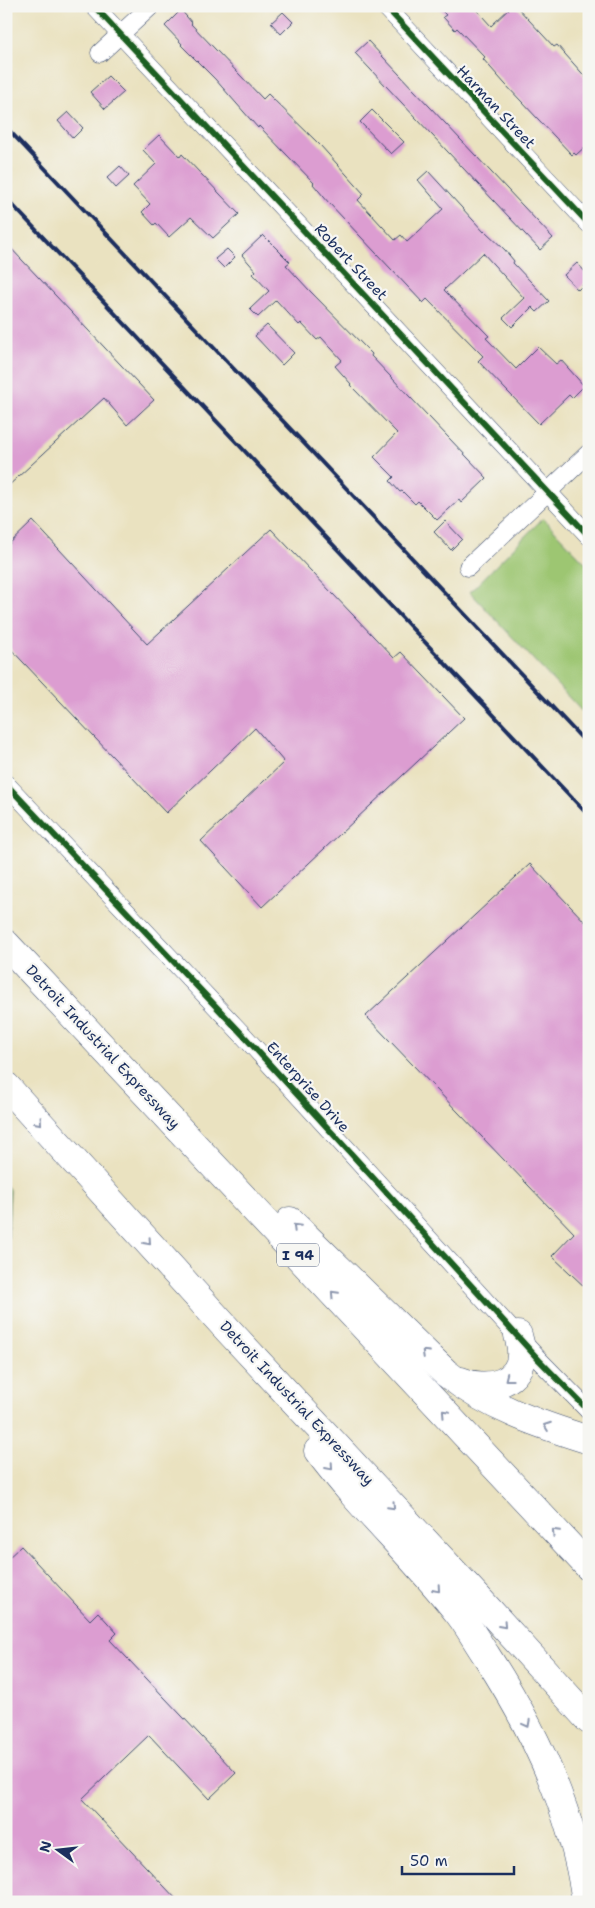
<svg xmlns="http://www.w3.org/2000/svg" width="595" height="1908" font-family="'Shantell Sans',sans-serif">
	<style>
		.green { fill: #9dc672; stroke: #5c7a68 }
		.forest { fill: #7eab64; stroke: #4c6d61 }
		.building { fill: #dc9dd1 }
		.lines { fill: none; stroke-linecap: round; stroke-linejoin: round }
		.street-casing { stroke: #3a4a6d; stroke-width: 19 }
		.highway-casing { stroke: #3a4a6d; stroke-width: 29 }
		.street { stroke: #fff; stroke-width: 18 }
		.highway { stroke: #fff; stroke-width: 28 }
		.rail { stroke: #1b2f5e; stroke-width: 4 }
		.cycleway-casing { stroke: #f6f6f2; stroke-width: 9 }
		.cycleway { stroke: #1b5e20; stroke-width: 6 }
		.oneway { stroke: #8d97ae }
		.labels { text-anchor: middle; stroke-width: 4.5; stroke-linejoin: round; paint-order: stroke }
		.shield { fill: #f6f6f2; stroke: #5d6b8a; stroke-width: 1 }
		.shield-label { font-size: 14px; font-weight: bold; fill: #1b2f5e }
		.street-label { font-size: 15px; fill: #1b2f5e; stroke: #f6f6f2 }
	</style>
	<rect width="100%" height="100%" fill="#f6f6f2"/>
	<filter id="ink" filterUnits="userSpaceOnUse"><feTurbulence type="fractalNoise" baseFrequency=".02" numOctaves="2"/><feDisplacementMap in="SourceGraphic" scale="10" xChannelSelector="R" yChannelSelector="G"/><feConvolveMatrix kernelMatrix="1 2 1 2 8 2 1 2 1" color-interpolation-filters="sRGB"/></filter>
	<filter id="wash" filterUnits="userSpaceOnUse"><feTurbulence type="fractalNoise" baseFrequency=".0096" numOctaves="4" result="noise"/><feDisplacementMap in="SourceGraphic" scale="20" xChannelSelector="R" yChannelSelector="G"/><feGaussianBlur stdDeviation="1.12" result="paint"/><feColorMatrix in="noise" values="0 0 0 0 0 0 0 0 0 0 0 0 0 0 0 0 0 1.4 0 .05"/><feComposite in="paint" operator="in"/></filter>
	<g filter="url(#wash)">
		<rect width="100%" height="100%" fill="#eae2c0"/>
		<!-- green -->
		<path class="green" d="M543 518 589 567V719L470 592Z"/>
		<!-- forest -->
		<path class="forest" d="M6 1185 10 1191 6 1282Z"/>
		<g id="blocks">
			<!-- building -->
			<g class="building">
				<path d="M437 6H473L491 26 512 6H516L554 47 557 45 589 81V143L576 155 574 153 572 155 505 84 483 59 485 57 457 28 455 30 443 17 446 15Z"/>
				<path d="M181 10 192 23 191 24 263 99 268 94 320 145 364 194 358 200 395 240 401 235 407 242 443 209 418 180 428 171 484 232 485 231 505 250 514 261 513 263 549 301 537 312 532 307 512 327 503 318 524 298 483 253 444 290 489 336 486 338 516 369 538 347 556 364 561 360 584 386 572 398 569 395 539 424 478 361 483 356 427 299 423 303 329 203 313 184 314 183 259 126 258 128 215 79 181 45 182 44 165 26Z"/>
				<path d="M283 12 293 22 281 34 271 23Z"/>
				<path d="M368 41 553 238 540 250 355 53Z"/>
				<path d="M108 76 124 92 105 109 90 92Z"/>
				<path d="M372 110 404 142 391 154 360 122Z"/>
				<path d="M68 112 83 128 73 138 58 121Z"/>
				<path d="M159 135 180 157 182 154 239 214 213 238 191 217 169 237 156 223 154 225 142 212 150 204 133 186 156 164 143 150Z"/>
				<path d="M120 166 129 176 116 188 107 178Z"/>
				<path d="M263 235 290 262 286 265 310 291 372 354 371 356 487 478 461 503 459 500 437 520 418 501 415 504 402 491 400 492 390 481 394 477 374 457 397 433 350 385 351 384 335 366 342 360 321 337 317 340 301 323 299 325 276 300 258 317 250 309 269 291 253 274 256 271 242 255Z"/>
				<path d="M6 243 154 400 127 425 104 398 6 488Z"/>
				<path d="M227 249 235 257 224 268 215 259Z"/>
				<path d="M577 263 589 276V279L578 290 564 275Z"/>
				<path d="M267 325 294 353 282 365 255 336Z"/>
				<path d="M33 521 147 644 271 529 394 658 401 652 464 718 262 907 201 841 284 762 255 728 166 813 6 644V547Z"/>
				<path d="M445 521 462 539 451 550 434 532Z"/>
				<path d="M530 864 589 926V1291L552 1256 574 1233 366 1016Z"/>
				<path d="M21 1546 90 1620 98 1612 117 1633 110 1640 236 1773 209 1799 149 1735 82 1799 179 1902H6V1560Z"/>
			</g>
		</g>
	</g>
	<g filter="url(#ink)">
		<use href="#blocks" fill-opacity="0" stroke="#3a4a6d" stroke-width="1"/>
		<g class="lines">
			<!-- street casing -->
			<g class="street-casing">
				<g id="street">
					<path d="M94 6 589 536"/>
					<path d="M385 6 589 224"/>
					<path d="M100 53 151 6"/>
					<path d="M468 567 589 453"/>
					<path d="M6 784 243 1035 539 1360 589 1411"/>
				</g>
			</g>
			<!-- highway casing -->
			<g class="highway-casing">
				<g id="highway">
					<path d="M6 944 589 1567"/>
					<path d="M6 1086 228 1330 477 1597 589 1720"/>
					<path d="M290 1221 446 1373C488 1407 538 1424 589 1440"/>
					<path d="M461 1381C486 1392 524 1384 521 1350 521 1345 519 1340 518 1335"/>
					<path d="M318 1451C361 1509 415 1557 459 1614 469 1627 477 1642 486 1655 534 1729 574 1813 586 1902"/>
				</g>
			</g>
			<!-- street -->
			<use href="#street" class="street"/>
			<!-- highway -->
			<use href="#highway" class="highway"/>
			<!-- rail -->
			<g class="rail">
				<path d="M6 127 589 746"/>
				<path d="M6 198 589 816"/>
			</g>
			<!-- cycleway casing -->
			<g class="cycleway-casing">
				<g id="cycleway">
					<path d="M94 6 589 536"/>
					<path d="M385 6 589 224"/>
					<path d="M6 784 243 1035 539 1360 589 1411"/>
				</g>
			</g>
			<!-- cycleway -->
			<use href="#cycleway" class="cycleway"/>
		</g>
		<!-- one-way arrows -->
		<defs><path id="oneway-chevron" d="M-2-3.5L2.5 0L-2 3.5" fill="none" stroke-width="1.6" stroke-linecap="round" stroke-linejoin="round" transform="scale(1.25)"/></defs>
		<g class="oneway">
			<use href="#oneway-chevron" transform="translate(39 1122) rotate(48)"/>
			<use href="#oneway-chevron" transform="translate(296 1227) rotate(-135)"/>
			<use href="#oneway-chevron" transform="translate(148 1242) rotate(48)"/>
			<use href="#oneway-chevron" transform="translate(334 1294) rotate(-133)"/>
			<use href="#oneway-chevron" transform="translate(425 1353) rotate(-136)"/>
			<use href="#oneway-chevron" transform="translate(508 1378) rotate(142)"/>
			<use href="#oneway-chevron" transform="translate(445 1413) rotate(-133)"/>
			<use href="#oneway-chevron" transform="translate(547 1426) rotate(-160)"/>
			<use href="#oneway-chevron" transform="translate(330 1467) rotate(49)"/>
			<use href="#oneway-chevron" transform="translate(392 1506) rotate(47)"/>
			<use href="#oneway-chevron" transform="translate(555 1532) rotate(-133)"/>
			<use href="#oneway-chevron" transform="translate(437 1589) rotate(49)"/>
			<use href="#oneway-chevron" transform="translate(503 1625) rotate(48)"/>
			<use href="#oneway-chevron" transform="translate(527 1724) rotate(62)"/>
		</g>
	</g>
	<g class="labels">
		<!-- shield labels -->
		<rect class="shield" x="277" y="1243.5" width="42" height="23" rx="4"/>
		<g class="shield-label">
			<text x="298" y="1260">I 94</text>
		</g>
		<!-- street labels -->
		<g class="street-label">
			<text transform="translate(496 107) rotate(47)" y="5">Harman Street</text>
			<text transform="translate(351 262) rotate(47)" y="5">Robert Street</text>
			<text transform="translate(103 1047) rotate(47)" y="5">Detroit Industrial Expressway</text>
			<text transform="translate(308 1087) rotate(48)" y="5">Enterprise Drive</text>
			<text transform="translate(297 1403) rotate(47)" y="5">Detroit Industrial Expressway</text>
		</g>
	</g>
	<!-- margin -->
	<rect width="595" height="1908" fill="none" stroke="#f6f6f2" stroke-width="25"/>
	<!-- north arrow -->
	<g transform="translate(58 1850) rotate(285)" stroke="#f6f6f2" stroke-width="4" paint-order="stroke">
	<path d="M0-4L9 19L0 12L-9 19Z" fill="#1b2f5e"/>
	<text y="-8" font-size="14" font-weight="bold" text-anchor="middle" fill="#1b2f5e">N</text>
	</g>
	<!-- scale -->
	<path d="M402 1866v8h112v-8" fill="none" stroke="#1b2f5e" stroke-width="2.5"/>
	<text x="410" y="1866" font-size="15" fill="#1b2f5e" stroke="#f6f6f2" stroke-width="4" paint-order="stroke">50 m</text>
</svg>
